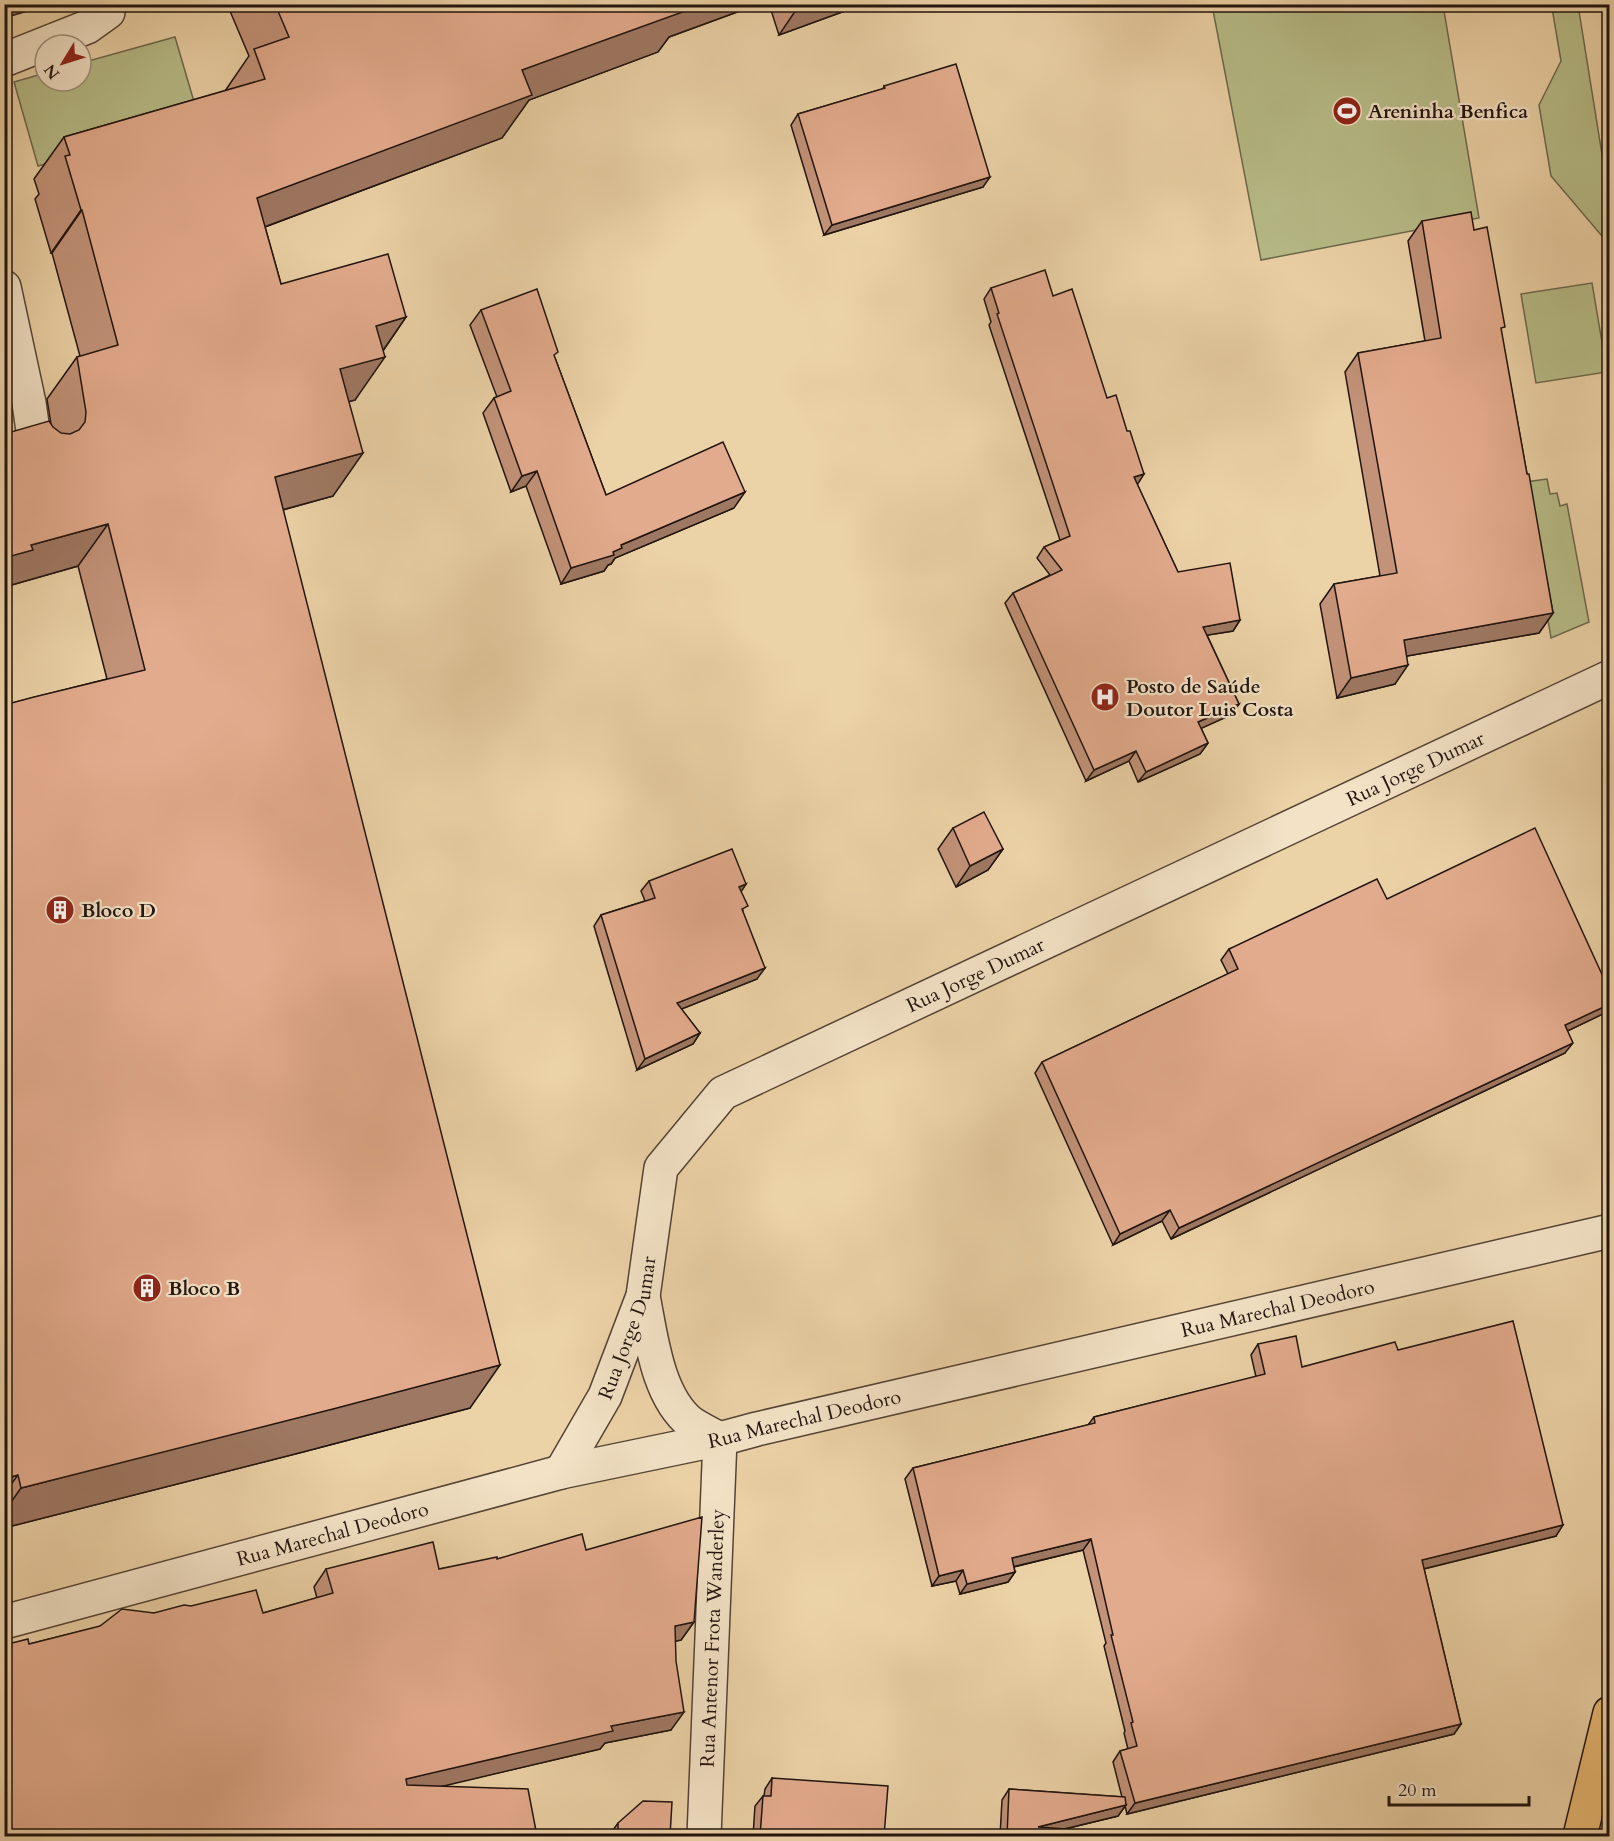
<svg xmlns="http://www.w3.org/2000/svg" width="1614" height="1841" font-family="Cardo,serif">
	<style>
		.green { fill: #b7bc88; stroke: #6c684c; stroke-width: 1.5 }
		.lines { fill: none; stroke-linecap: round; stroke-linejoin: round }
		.minor-casing { stroke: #544435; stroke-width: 36 }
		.tertiary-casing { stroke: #544435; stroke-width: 36 }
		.primary-casing { stroke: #21140f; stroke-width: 36 }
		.minor { stroke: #f3e2c6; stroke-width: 33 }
		.tertiary { stroke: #f3e2c6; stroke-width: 33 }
		.primary { stroke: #e6b974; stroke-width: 33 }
		.wall { fill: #c39379; stroke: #21140f; stroke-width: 1.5 }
		.shaded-wall { fill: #9f7863; stroke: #21140f; stroke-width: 1.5 }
		.building { fill: #e3ab8d; stroke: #21140f; stroke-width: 1.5 }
		.labels { text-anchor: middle; stroke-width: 4.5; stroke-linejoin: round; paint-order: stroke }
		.poi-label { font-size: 20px; font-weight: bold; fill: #21140f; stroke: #f3e2c6; text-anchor: start }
		.street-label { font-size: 20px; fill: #21140f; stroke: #f3e2c6 }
	</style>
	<rect width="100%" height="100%" fill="#ecd2a7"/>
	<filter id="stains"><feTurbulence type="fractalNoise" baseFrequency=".00333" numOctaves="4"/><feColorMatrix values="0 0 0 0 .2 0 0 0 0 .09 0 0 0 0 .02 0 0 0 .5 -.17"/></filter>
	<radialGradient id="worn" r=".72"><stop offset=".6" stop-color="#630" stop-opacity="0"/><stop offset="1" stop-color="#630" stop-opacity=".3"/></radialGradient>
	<!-- green -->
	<g class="green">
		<path d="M1212 5H1443L1479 218 1261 260Z"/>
		<path d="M1549 5H1578L1609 198V242H1607L1551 176 1539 105 1561 61 1552 8Z"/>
		<path d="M175 37 200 122 38 166 14 82 45 73V81H81V63Z"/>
		<path d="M1592 283 1607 372 1536 383 1521 294Z"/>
		<path d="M1547 479 1550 494 1557 493 1560 506 1567 504 1589 622 1551 638 1525 482Z"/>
	</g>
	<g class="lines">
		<!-- minor casing -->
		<g class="minor-casing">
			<g id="minor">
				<path d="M4 60 87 27 108 12V4"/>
				<path d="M4 287 29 403 37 458"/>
				<path id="s1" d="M704 1836 720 1439"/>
			</g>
		</g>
		<!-- tertiary casing -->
		<g class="tertiary-casing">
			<g id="tertiary">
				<path d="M643 1296C651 1336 657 1396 691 1423 700 1429 710 1434 720 1439"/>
				<path id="s2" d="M561 1472 605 1396 643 1296 661 1168 723 1093 1610 677"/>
				<path id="s3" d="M4 1622 561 1472 720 1439 757 1429 1610 1231"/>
			</g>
		</g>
		<!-- primary casing -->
		<g class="primary-casing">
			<path id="primary" d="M1580 1836 1610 1713"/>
		</g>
		<!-- minor -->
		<use href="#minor" class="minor"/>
		<!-- tertiary -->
		<use href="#tertiary" class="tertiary"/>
		<!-- primary -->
		<use href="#primary" class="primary"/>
	</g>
	<!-- wall -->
	<g class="wall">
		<path d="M227 4H759L669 37 658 52 529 100 502 138 265 227 281 284 406 317 383 351 355 400 349 401 333 496 283 510 470 1408 303 1452 4 1528V705L107 679 78 566 8 586 4 591V434L51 424 47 399 77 357 80 356 52 253H51L35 199 39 194 34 179 64 137 225 91 249 56Z"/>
		<path d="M769 4H864L779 35Z"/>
		<path d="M884 86 983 187 824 235 791 125 798 114 883 89Z"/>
		<path d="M1422 221 1474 230 1501 332 1527 474 1553 613 1539 633 1407 656 1395 684 1337 698 1320 604 1334 584 1380 576 1345 372 1358 353 1425 341 1408 241Z"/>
		<path d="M991 288 1053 296 1107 398 1137 484 1178 572 1240 620 1233 631 1207 635 1239 704 1231 715 1201 728 1208 743 1200 754 1138 782 1129 761 1086 781 1005 603 1013 593 1050 575 1037 558 1044 547 1060 540 989 325 991 322 984 299Z"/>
		<path d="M481 310 555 358 606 495 734 508 615 558 611 564 608 565 604 571 561 584 526 486 511 492 483 413 494 398 497 397 470 325Z"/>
		<path d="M953 828 1003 849 988 870 956 887 938 849Z"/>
		<path d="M649 881 746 884 741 891 743 913 757 979 681 1009 700 1033 693 1044 637 1070 594 926 601 915 645 901 641 891Z"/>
		<path d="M1387 899 1607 1012 1567 1031 1565 1053 1171 1239 1162 1221 1113 1245 1035 1073 1042 1062 1228 974 1221 960 1229 949Z"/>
		<path d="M1258 1344 1302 1367 1398 1350 1556 1536 1424 1569 1461 1724 1454 1734 1127 1814 1125 1806 1118 1816 1065 1829 1162 1836H1000L1002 1800 1009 1789 1122 1797 1113 1762 1120 1751 1128 1749 1124 1733 1125 1731 1104 1646 1106 1643 1083 1550 1014 1567 1015 1572 1008 1582 960 1594 956 1581 932 1586 905 1479 913 1468 1088 1425 1094 1417 1256 1377 1251 1355Z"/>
		<path d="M586 1550 694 1622 681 1640 675 1641 671 1730 605 1743 600 1749 441 1786 29 1644 154 1613H263L317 1598 314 1587 326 1569H439L497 1559Z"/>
		<path d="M772 1778 884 1836H753L755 1806 763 1796H764L765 1789Z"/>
		<path d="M618 1823 670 1836H610V1834Z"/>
	</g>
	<!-- shaded-wall -->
	<g class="shaded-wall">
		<path d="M4 4H51L4 18Z"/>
		<path d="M681 4H759L669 37 658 52 529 100 502 138 227 241 257 198 522 70Z"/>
		<path d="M800 4H864L779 35Z"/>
		<path d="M990 177 983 187 824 235 832 225Z"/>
		<path d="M81 210H82L52 253H51Z"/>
		<path d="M406 317 377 359 385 357 355 400 310 412 340 369 376 326Z"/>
		<path d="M363 453 333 496 245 520 275 477Z"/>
		<path d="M537 471 526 486 511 492 522 476Z"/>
		<path d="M1144 474 1137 485 1134 477Z"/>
		<path d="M745 492 734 508 615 558 611 564 608 565 604 571 561 584 571 568 613 552 621 545Z"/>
		<path d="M108 524 78 566 8 586 4 591V558L31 545Z"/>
		<path d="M1553 613 1539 633 1390 659 1404 640Z"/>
		<path d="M1240 620 1233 631 1196 637 1203 627Z"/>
		<path d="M1408 665 1395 684 1337 698 1351 678Z"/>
		<path d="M1239 704 1231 715 1191 733 1198 722Z"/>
		<path d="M1208 743 1200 754 1138 782 1146 772Z"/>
		<path d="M1136 751 1129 761 1086 781 1094 770Z"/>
		<path d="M1003 849 988 870 956 887 970 866Z"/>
		<path d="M746 884 739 895V887Z"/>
		<path d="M765 968 757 979 669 1014 677 1003Z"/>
		<path d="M1610 1004V1008L1607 1012 1557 1036 1565 1025Z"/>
		<path d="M700 1033 693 1044 637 1070 645 1059Z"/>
		<path d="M1573 1043 1565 1053 1171 1239 1179 1228Z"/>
		<path d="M1170 1210 1162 1221 1113 1245 1120 1234Z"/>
		<path d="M500 1365 470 1408 303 1452 4 1528V1512L21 1488Z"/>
		<path d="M18 1475 4 1494V1479Z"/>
		<path d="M1563 1525 1556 1536 1415 1571 1422 1560Z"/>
		<path d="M1091 1539 1083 1550 1004 1569 1012 1558Z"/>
		<path d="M963 1570 956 1581 932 1586 939 1576Z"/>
		<path d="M1015 1572 1008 1582 960 1594 967 1584Z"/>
		<path d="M694 1622 681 1640 662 1644 675 1626Z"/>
		<path d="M684 1712 671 1730 605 1743 600 1749 393 1798 406 1779 611 1726Z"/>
		<path d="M1461 1724 1454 1734 1127 1814 1135 1803Z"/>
		<path d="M1126 1805 1118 1816 1035 1836 1038 1827Z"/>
	</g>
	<!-- building -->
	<g class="building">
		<path d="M275 4H686L688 10 522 70 532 95 257 198 281 284 388 254 406 317 376 326 385 357 340 369 363 453 275 477 500 1365 333 1409 21 1488 18 1475 4 1479V705L34 697 145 670 108 524 31 545 33 550 4 558V434L49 421 53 427 61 433 70 434 79 430 85 422 86 412 77 357 118 345 82 210H81L65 156 70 155 64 137 265 79 254 49 289 37Z"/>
		<path d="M956 64 990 177 832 225 798 114 885 88 884 86Z"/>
		<path d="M1471 212 1474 230 1487 227 1505 327 1501 328 1527 474H1529L1553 613 1404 640 1408 665 1351 678 1334 584 1397 573 1358 353 1441 338 1422 221Z"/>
		<path d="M1045 270 1053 296 1072 289 1107 398 1116 395 1127 431H1130L1144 474 1134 477 1178 572 1230 563 1240 620 1203 627 1239 704 1198 722 1208 743 1146 772 1136 751 1094 770 1013 593 1062 570 1044 547 1070 536 997 314 999 313 991 288Z"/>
		<path d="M537 289 558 352 554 355 606 495 723 442 745 492 621 545 622 548 613 552 614 555 571 568 537 471 522 476 494 398 511 391 481 310Z"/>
		<path d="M984 812 1003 849 970 866 953 828Z"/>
		<path d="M1535 828 1610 992V1004L1565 1025 1573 1043 1179 1228 1170 1210 1120 1234 1042 1062 1238 969 1229 949 1377 879 1387 899Z"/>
		<path d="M732 849 746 884 739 887 748 906 742 909 765 968 677 1003 700 1033 645 1059 601 915 655 898 649 881Z"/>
		<path d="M1513 1321 1563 1525 1422 1560 1461 1724 1135 1803 1120 1751 1137 1746 1131 1723 1133 1722 1111 1635H1113L1091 1539 1012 1558 1015 1572 967 1584 963 1570 939 1576 913 1468 1095 1423 1094 1417 1265 1374 1258 1344 1296 1336 1302 1367 1395 1342 1398 1350Z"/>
		<path d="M702 1517 694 1622 675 1626 676 1661 684 1712 611 1726 613 1731 406 1779 407 1785 528 1789 537 1836H4V1645L28 1639 29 1644 100 1626 122 1609 154 1613 184 1605 191 1606 256 1590 263 1613 333 1593 326 1569 433 1542 439 1569 497 1557V1559L582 1534 586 1550Z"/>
		<path d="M772 1778 888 1786 884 1836H760L763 1796H771Z"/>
		<path d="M1009 1789 1125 1797 1126 1805 1038 1827 1162 1836H1007Z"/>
		<path d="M643 1801 672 1802 670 1836H618V1823Z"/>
	</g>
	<!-- icons -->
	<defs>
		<g id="stadium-disc" transform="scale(1.5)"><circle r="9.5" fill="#8f2418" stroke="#f3e2c6"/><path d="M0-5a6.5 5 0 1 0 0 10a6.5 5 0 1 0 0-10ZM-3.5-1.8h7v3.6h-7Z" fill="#fff"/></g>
		<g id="hospital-disc" transform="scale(1.5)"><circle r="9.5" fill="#8f2418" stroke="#f3e2c6"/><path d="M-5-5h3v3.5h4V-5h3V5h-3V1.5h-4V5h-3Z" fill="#fff"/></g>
		<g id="building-disc" transform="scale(1.5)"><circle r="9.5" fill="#8f2418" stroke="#f3e2c6"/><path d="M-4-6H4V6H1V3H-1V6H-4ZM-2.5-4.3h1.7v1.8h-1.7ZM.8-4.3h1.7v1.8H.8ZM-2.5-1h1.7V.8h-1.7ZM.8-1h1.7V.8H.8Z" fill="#fff"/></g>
	</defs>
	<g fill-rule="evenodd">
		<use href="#stadium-disc" x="1347" y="111"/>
		<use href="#hospital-disc" x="1105" y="697"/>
		<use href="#building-disc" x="60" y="910"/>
		<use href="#building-disc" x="147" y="1288"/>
	</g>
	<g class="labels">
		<!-- poi labels -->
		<g class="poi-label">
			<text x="1368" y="118">Areninha Benfica</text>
			<text x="1126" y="693">Posto de Saúde<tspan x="1126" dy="23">Doutor Luis Costa</tspan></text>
			<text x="81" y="917">Bloco D</text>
			<text x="168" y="1295">Bloco B</text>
		</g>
		<!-- street labels -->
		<g class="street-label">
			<text dy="7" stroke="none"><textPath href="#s2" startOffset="1186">Rua Jorge Dumar</textPath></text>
			<text dy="7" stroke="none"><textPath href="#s2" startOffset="700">Rua Jorge Dumar</textPath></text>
			<text dy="7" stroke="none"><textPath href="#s3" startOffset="1312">Rua Marechal Deodoro</textPath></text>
			<text dy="7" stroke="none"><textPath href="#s2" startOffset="160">Rua Jorge Dumar</textPath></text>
			<text dy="7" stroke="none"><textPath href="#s3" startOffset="826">Rua Marechal Deodoro</textPath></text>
			<text dy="7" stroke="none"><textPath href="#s3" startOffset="340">Rua Marechal Deodoro</textPath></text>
			<text dy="7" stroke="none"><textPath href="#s1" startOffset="198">Rua Antenor Frota Wanderley</textPath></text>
		</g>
	</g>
	<!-- margin -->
	<rect width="1614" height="1841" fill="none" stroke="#ecd2a7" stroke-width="24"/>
	<rect x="6" y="6" width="1602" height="1829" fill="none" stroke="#21140f" stroke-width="3"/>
	<rect x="12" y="12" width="1590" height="1817" fill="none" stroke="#21140f" stroke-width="1.5"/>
	<!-- north arrow -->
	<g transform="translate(63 63) rotate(232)"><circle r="28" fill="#f3e2c6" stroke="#9f907d" stroke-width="1.5"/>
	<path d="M0-4.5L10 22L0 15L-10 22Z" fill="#8f2418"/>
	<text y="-9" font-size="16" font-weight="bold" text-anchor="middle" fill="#21140f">N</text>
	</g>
	<!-- scale -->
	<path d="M1389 1796v9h140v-9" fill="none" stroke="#21140f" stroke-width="3"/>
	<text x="1398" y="1796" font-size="18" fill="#21140f" stroke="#f3e2c6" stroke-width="4.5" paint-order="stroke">20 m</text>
	<rect width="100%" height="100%" filter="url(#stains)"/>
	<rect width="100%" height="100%" fill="url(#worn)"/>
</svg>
